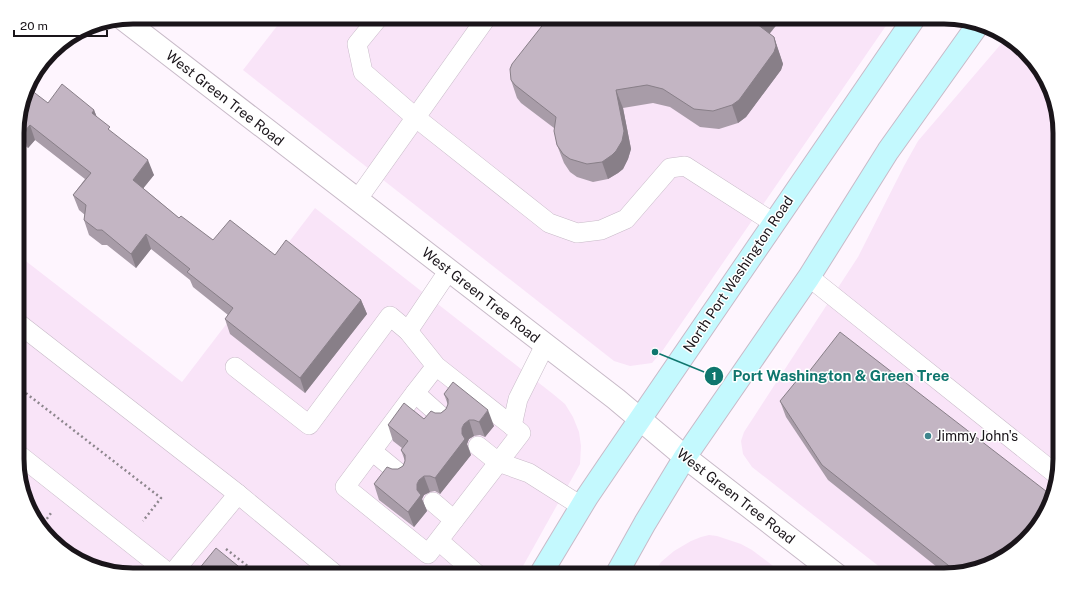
<svg xmlns="http://www.w3.org/2000/svg" width="1077" height="592" font-family="'Public Sans',sans-serif">
	<style>
		.built { fill: #f9e4f8 }
		.lines { fill: none; stroke-linecap: round; stroke-linejoin: round }
		.service-casing { stroke: #c8bac8; stroke-width: 20 }
		.tertiary-casing { stroke: #c8bac8; stroke-width: 24 }
		.secondary-casing { stroke: #c8bac8; stroke-width: 24 }
		.path { stroke: #8d868d; stroke-width: 2.5; stroke-dasharray: 2 3; stroke-linecap: butt }
		.service { stroke: #fff; stroke-width: 19 }
		.tertiary { stroke: #fff; stroke-width: 22 }
		.secondary { stroke: #c4f9fe; stroke-width: 22 }
		.wall { fill: #a89ca8 }
		.shaded-wall { fill: #887f88 }
		.building { fill: #c3b5c3; stroke: #887f88 }
		.poi-dot { fill: #3e858d; stroke: #fff; stroke-width: 1.5 }
		.labels { text-anchor: middle; stroke-width: 3; stroke-linejoin: round; paint-order: stroke }
		.street-label { font-size: 14px; fill: #1a151a; stroke: #fff }
		.poi-label { font-size: 14px; fill: #1a151a; stroke: #fff; text-anchor: start }
		.rim { fill: none; stroke: #1a151a; stroke-width: 5 }
		.leader { fill: none; stroke: #0f766e; stroke-width: 1.5 }
		.callout-dot { fill: #0f766e; stroke: #fff; stroke-width: 1.5 }
		.mark-label { font-size: 12px; text-anchor: middle; font-weight: bold; fill: #fff }
		.callout-label { font-size: 15px; text-anchor: middle; font-weight: bold; fill: #0f766e; stroke: #fff; stroke-width: 3; stroke-linejoin: round; paint-order: stroke }
	</style>
	<rect width="100%" height="100%" fill="#fef5fe"/>
	<!-- built -->
	<g class="built">
		<path d="M284 17H892L663 350 652 363 630 366 614 361 243 70Z"/>
		<path d="M1007 37 1041 69 1060 125V467L1045 517 952 575H890L752 467 743 454 741 441 744 432 858 257 904 166 918 141Z"/>
		<path d="M315 208 553 394 565 404 573 417 579 432 581 446 580 464 518 575H133L75 560 36 523 18 474V255L182 382Z"/>
		<path d="M709 535 717 536 741 544 752 550 785 575H653L661 562 674 551 691 541 701 537Z"/>
	</g>
	<g class="lines">
		<!-- service casing -->
		<g class="service-casing">
			<g id="service">
				<path d="M379 17 357 44 363 72 415 117 549 223 577 233 601 230 626 219 670 168 685 166 774 223"/>
				<path d="M357 200 487 17"/>
				<path d="M809 277 1057 475"/>
				<path d="M18 323 238 494 336 575"/>
				<path d="M436 366 521 433 428 554 345 487 415 393 436 366 408 331 449 270"/>
				<path d="M235 367 309 425 390 316 408 331"/>
				<path d="M415 393 443 418"/>
				<path d="M512 426 518 399 545 345"/>
				<path d="M478 446 498 462 529 473 581 506"/>
				<path d="M372 451 400 474"/>
				<path d="M18 454 171 575"/>
				<path d="M433 502 454 520"/>
				<path d="M439 541 478 575"/>
				<path d="M171 575 238 494"/>
			</g>
		</g>
		<!-- tertiary casing -->
		<g class="tertiary-casing">
			<path id="tertiary" d="M123 19 616 399 685 457 837 575"/>
		</g>
		<!-- secondary casing -->
		<g class="secondary-casing">
			<g id="secondary">
				<path d="M540 575 587 497 608 466 915 17"/>
				<path d="M616 575 645 523 685 457 809 277 888 151 977 26"/>
			</g>
		</g>
		<!-- path -->
		<g class="path">
			<path d="M18 387 161 498 143 521"/>
			<path d="M36 521 91 564"/>
			<path d="M41 527 51 513"/>
			<path d="M226 549 259 575"/>
		</g>
		<!-- service -->
		<use href="#service" class="service"/>
		<!-- tertiary -->
		<use href="#tertiary" class="tertiary"/>
		<!-- secondary -->
		<use href="#secondary" class="secondary"/>
	</g>
	<!-- wall -->
	<g class="wall">
		<path d="M770 34 774 37 783 64 781 70 746 117 738 123 719 129 700 127 670 107 653 103 623 108 631 149 628 159 623 169 618 173 608 179 593 182 577 177 570 172 564 163 557 145 554 128 521 103 517 98 511 80Z"/>
		<path d="M48 103 94 110 97 118 154 175 143 188 179 218 213 240 275 255 361 300 367 314 305 393 230 334 225 319 228 315 193 287 190 280 151 249 136 268 107 245H102L89 235 84 220 85 215 79 210 73 195 85 179 35 140 28 148 18 140V118Z"/>
		<path d="M801 382 1008 556 952 575H947L828 480 786 417 780 401Z"/>
		<path d="M444 394 494 426 485 437 480 435 474 436 469 439 467 444 471 455 440 494 435 491 430 492 424 495 422 499 427 511 414 527 379 500 374 484 392 469H398L403 466 405 461 401 450 402 448 393 441 388 425 424 419 435 413H441L446 409 448 405Z"/>
	</g>
	<!-- shaded-wall -->
	<g class="shaded-wall">
		<path d="M763 17H783L763 42 757 24Z"/>
		<path d="M774 37 783 64 781 70 746 117 738 123 732 105Z"/>
		<path d="M616 90 623 108 631 149 628 159 623 169 618 173 608 179 602 162Z"/>
		<path d="M94 110 100 125 92 113Z"/>
		<path d="M30 125 35 140 28 148 23 133Z"/>
		<path d="M148 160 154 175 138 195 133 180Z"/>
		<path d="M146 234 151 249 136 268 131 254Z"/>
		<path d="M361 300 367 314 305 393 300 378Z"/>
		<path d="M488 410 494 426 485 437 479 422Z"/>
		<path d="M469 420 474 436 469 439 467 444 471 455 440 494 435 478 462 434V428L464 424Z"/>
		<path d="M424 476 430 492 424 495 422 499 427 511 414 527 408 512 417 490V484L419 480Z"/>
	</g>
	<!-- building -->
	<g class="building">
		<path d="M549 17H763L757 24 774 37 776 46 774 52 739 100 732 105 713 111 694 109 663 89 647 85 616 90 624 131 622 141 616 151 612 155 602 162 587 164 570 159 563 154 557 145 554 131 556 117 515 85 511 80 510 69 512 64Z"/>
		<path d="M62 84 94 110 92 113 110 127 108 129 148 160 133 180 179 218 181 216 213 240 230 220 275 255 286 240 361 300 300 378 225 319 233 308 187 272 190 269 146 234 131 254 102 230H97L84 220 86 205 73 195 91 173 30 125 23 133 18 129V118L27 87 48 103Z"/>
		<path d="M840 332 1051 495 1045 517 1008 556 958 573 822 465 780 401 798 379 801 382Z"/>
		<path d="M453 382 488 410 479 422 474 420H469L464 424 462 428V434L465 439 435 478 430 476H424L419 480 417 484V490L421 495 408 512 374 484 387 467 392 469H398L403 466 405 461V455L401 450 408 441 388 425 404 403 424 419 431 411 435 413H441L446 409 448 404V399L444 394Z"/>
		<path d="M216 548 249 575H194Z"/>
	</g>
	<!-- markers -->
	<circle class="poi-dot" cx="928" cy="436" r="4"/>
	<g class="labels">
		<!-- street labels -->
		<g class="street-label">
			<text transform="translate(225 98) rotate(38)" y="5">West Green Tree Road</text>
			<text transform="translate(738 274) rotate(-56)" y="5">North Port Washington Road</text>
			<text transform="translate(481 295) rotate(38)" y="5">West Green Tree Road</text>
			<text transform="translate(736 496) rotate(38)" y="5">West Green Tree Road</text>
		</g>
		<!-- poi labels -->
		<g class="poi-label">
			<text x="936" y="441">Jimmy John's</text>
		</g>
	</g>
	<!-- crop -->
	<path d="M0 0H1077V592H0ZM133 24H944A109 109 0 0 1 1053 133V459A109 109 0 0 1 944 568H133A109 109 0 0 1 24 459V133A109 109 0 0 1 133 24Z" fill="#fff" fill-rule="evenodd"/>
	<path class="rim" d="M133 24H944A109 109 0 0 1 1053 133V459A109 109 0 0 1 944 568H133A109 109 0 0 1 24 459V133A109 109 0 0 1 133 24Z"/>
	<!-- callouts -->
	<path class="leader" d="M655 352L714 376"/>
	<g class="callout-dot">
		<circle cx="655" cy="352" r="4"/>
		<circle cx="714" cy="376" r="10"/>
	</g>
	<g class="mark-label">
		<text x="714" y="380">1</text>
	</g>
	<g class="callout-label">
		<text x="841" y="381">Port Washington &amp; Green Tree</text>
	</g>
	<!-- scale -->
	<path d="M14 30v6h93v-6" fill="none" stroke="#1a151a" stroke-width="2"/>
	<text x="20" y="30" font-size="12" fill="#1a151a" stroke="#ffffff" stroke-width="3" paint-order="stroke">20 m</text>
</svg>
